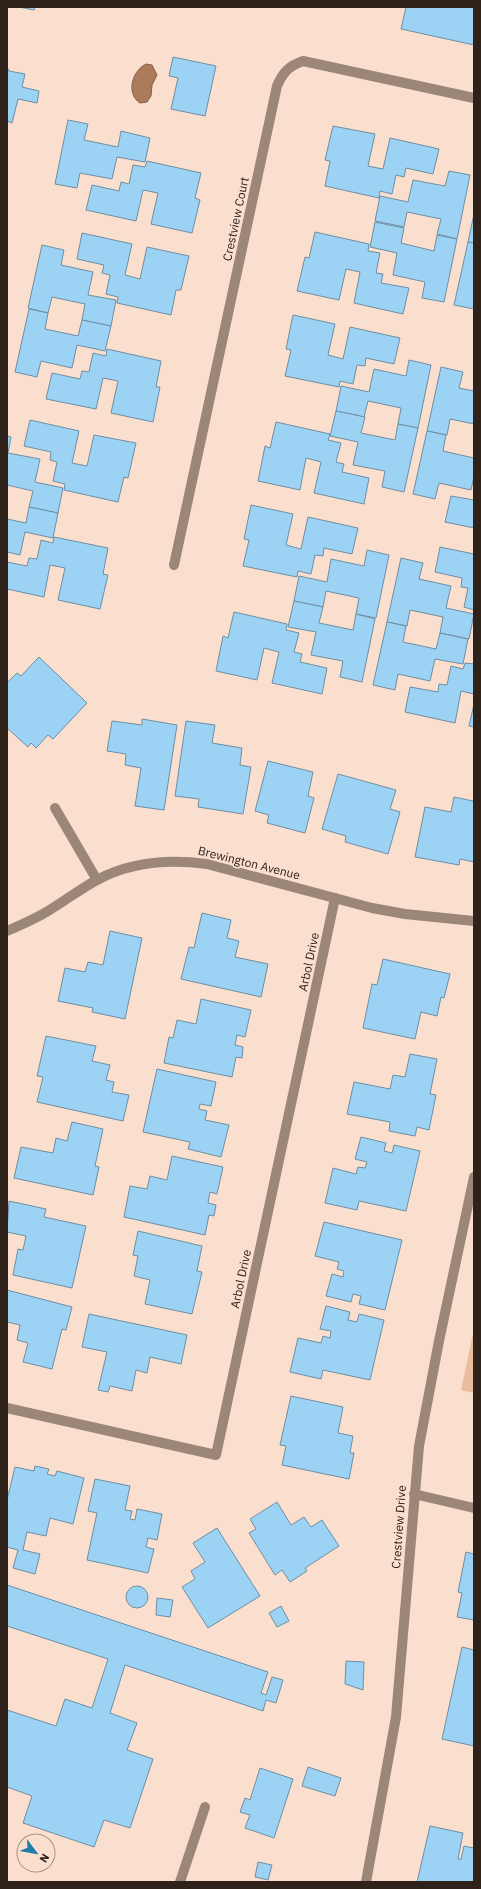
<svg xmlns="http://www.w3.org/2000/svg" width="481" height="1889" font-family="'IBM Plex Sans',sans-serif">
	<style>
		.green { fill: #ebbc9e }
		.water { fill: #ab7b5c; stroke: #866048 }
		.building { fill: #9cd3f5; stroke: #6e8ea3 }
		.lines { fill: none; stroke-linecap: round; stroke-linejoin: round }
		.minor { stroke: #9c8678; stroke-width: 10 }
		.labels { text-anchor: middle; stroke-width: 3.5; stroke-linejoin: round; paint-order: stroke }
		.street-label { font-size: 12px; fill: #2e221a; stroke: #fadfce }
	</style>
	<rect width="100%" height="100%" fill="#fadfce"/>
	<!-- green -->
	<path class="green" d="M474 1329V1393L461 1390Z"/>
	<!-- water -->
	<path class="water" d="M146 64 152 65 157 75 152 85 151 96 147 102 140 103C125 93 133 70 146 64Z"/>
	<!-- building -->
	<g class="building">
		<path d="M19 7H35L34 10Z"/>
		<path d="M406 7H474V45L401 29Z"/>
		<path d="M173 57 216 66 205 116 171 109 178 78 169 76Z"/>
		<path d="M7 67 9 71 25 74 22 87 39 91 37 103 18 99 12 123 7 121Z"/>
		<path d="M68 120 88 124 84 140 118 147 121 131 150 138 145 162 117 157 112 179 80 173 77 188 55 184Z"/>
		<path d="M333 126 375 134 368 166 383 169 390 138 439 149 433 174 406 168 404 177 396 175 392 194 380 191 379 198 325 186 330 161 325 160Z"/>
		<path d="M147 161 201 173 195 198 200 200 192 233 151 224 158 193 143 190 136 221 86 210 92 185 119 191 121 182 129 184 133 165 145 167Z"/>
		<path d="M449 171 470 175 457 239 437 234 441 219 407 212 404 227 375 221 380 196 408 202 413 180 445 186Z"/>
		<path d="M474 214V243L468 242Z"/>
		<path d="M375 222 404 228 401 243 434 251 437 235 457 239 444 302 422 298 425 282 393 275 397 253 370 247Z"/>
		<path d="M315 232 369 244 368 251 380 253 376 273 383 274 381 283 409 288 403 314 354 303 360 272 346 269 339 300 297 291 305 257 309 258Z"/>
		<path d="M82 233 132 244 125 275 140 279 147 247 189 256 181 290H176L171 315 117 303 118 297 106 294 110 275 102 273 104 265 77 259Z"/>
		<path d="M468 242 474 243V309L454 305Z"/>
		<path d="M42 245 64 250 61 265 93 272 88 295 116 300 111 326 82 320 85 304 52 297 48 313 28 308Z"/>
		<path d="M29 309 48 313 45 329 78 336 82 320 111 326 105 351 77 345 72 368 41 361 37 377 15 372Z"/>
		<path d="M293 315 335 324 328 355 343 359 350 327 400 338 394 364 366 358 365 366 357 365 353 384 340 381 339 387 285 376 291 350 286 349Z"/>
		<path d="M107 349 161 361 156 387H160L153 422 111 413 118 381 103 378 96 409 46 399 52 373 80 379 82 371 89 372 93 353 106 356Z"/>
		<path d="M409 360 431 365 418 428 398 424 401 408 368 401 364 417 336 411 341 386 369 392 374 369 406 376Z"/>
		<path d="M441 367 463 372 459 388 474 391V424L450 419 447 435 427 431Z"/>
		<path d="M336 411 365 417 361 433 395 440 398 424 418 428 404 492 382 487 385 471 353 465 358 442 330 436Z"/>
		<path d="M30 420 79 431 72 463 87 466 94 435 136 443 128 478 124 477 118 502 64 490 65 484 53 481 57 462 50 460 51 452 24 446Z"/>
		<path d="M276 422 330 434 328 440 341 443 336 462 344 464 342 472 369 478 364 504 314 493 321 462 306 458 300 490 258 481 265 446 270 448Z"/>
		<path d="M427 431 446 435 443 451 474 458V476L471 490 439 483 435 499 413 494Z"/>
		<path d="M7 436 11 437 8 453 40 459 35 482 63 488 58 513 29 507 33 491 7 485Z"/>
		<path d="M451 496 474 500V528L445 522Z"/>
		<path d="M251 505 293 514 286 545 301 549 308 517 358 528 352 554 324 548 323 556 315 555 311 574 298 571 297 577 243 566 249 540 244 539Z"/>
		<path d="M29 507 58 513 53 538 25 532 20 555 7 552V519L26 523Z"/>
		<path d="M54 537 108 548 103 574 108 575 100 609 58 600 65 568 50 565 44 597 7 589V562L27 566 29 558 37 559 41 540 53 543Z"/>
		<path d="M440 547 474 554V610L464 607 468 588 461 587 462 578 435 572Z"/>
		<path d="M367 550 389 555 376 618 356 614 359 598 326 591 323 607 294 601 299 576 327 582 331 559 364 566Z"/>
		<path d="M401 558 423 563 419 579 451 586 446 608 474 614 469 639 440 633 443 617 410 610 407 626 387 622Z"/>
		<path d="M294 601 323 607 319 623 353 630 356 614 375 619 362 682 340 677 343 661 311 655 316 632 288 627Z"/>
		<path d="M234 612 287 624 286 630 299 633 294 652 302 654 300 662 327 668 322 694 272 683 279 652 264 648 257 680 216 671 223 636 228 638Z"/>
		<path d="M387 622 406 626 403 642 436 649 440 633 468 639 463 664 435 659 430 681 398 674 395 690 373 685Z"/>
		<path d="M39 657 87 703 53 739 48 735 36 748 31 743 28 747 7 728V683L17 673 21 676Z"/>
		<path d="M465 663 474 664V694L461 691 455 723 405 712 410 687 438 692 439 684 447 685 451 666 463 669Z"/>
		<path d="M474 704V727L469 726Z"/>
		<path d="M142 719 177 725 164 810 135 806 141 768 125 765 126 754 107 751 112 721 142 725Z"/>
		<path d="M186 721 215 725 212 743 242 748 240 765 251 767 243 814 198 807 199 799 175 796Z"/>
		<path d="M268 761 313 772 308 796 314 798 305 833 267 823 269 815 255 811Z"/>
		<path d="M338 774 396 790 390 809 400 812 388 854 345 842 346 836 322 829Z"/>
		<path d="M454 797 473 801 474 797V862L460 859 459 865 415 857 425 807 451 812Z"/>
		<path d="M202 913 231 920 227 938 239 941 235 957 268 964 261 997 181 979 189 947 194 948Z"/>
		<path d="M110 931 142 938 125 1019 92 1012 93 1008 58 1001 65 968 85 972 88 962 103 965Z"/>
		<path d="M383 959 450 974 444 998 441 997 437 1016 421 1012 415 1039 363 1028 372 984 377 985Z"/>
		<path d="M201 999 251 1010 245 1037 237 1035 235 1045 243 1047 242 1058 236 1057 232 1077 164 1063 169 1037 173 1038 177 1020 196 1024Z"/>
		<path d="M46 1036 96 1046 92 1061 110 1065 106 1080 114 1082 112 1092 129 1095 123 1121 37 1102 43 1077 37 1076Z"/>
		<path d="M410 1054 437 1059 430 1094 436 1095 429 1130 417 1127 415 1136 389 1131 390 1122 347 1114 354 1082 390 1089 393 1075 405 1077Z"/>
		<path d="M157 1069 216 1082 211 1106 200 1104 199 1109 207 1111 205 1120 229 1125 221 1157 188 1149 190 1142 143 1132Z"/>
		<path d="M72 1122 103 1129 95 1166 99 1167 93 1195 14 1178 21 1147 53 1153 56 1138 67 1141Z"/>
		<path d="M361 1137 386 1143 384 1151 392 1153 394 1145 420 1151 406 1211 359 1201 357 1210 325 1203 333 1168 356 1174 358 1167 365 1168 367 1162 355 1159Z"/>
		<path d="M172 1156 223 1167 217 1194 210 1192 208 1203 216 1205 214 1216 209 1215 205 1235 124 1217 130 1186 147 1189 150 1176 167 1180Z"/>
		<path d="M9 1201 46 1209 44 1217 86 1226 72 1288 13 1275 18 1249 23 1250 26 1236 7 1232Z"/>
		<path d="M324 1222 402 1240 385 1310 359 1304 361 1296 353 1294 351 1302 326 1296 332 1274 343 1277 344 1271 337 1269 339 1262 315 1256Z"/>
		<path d="M138 1231 202 1246 197 1271 202 1272 192 1314 145 1304 150 1280 134 1276 138 1256 133 1255Z"/>
		<path d="M7 1290 72 1307 66 1330 62 1329 52 1369 23 1362 28 1343 17 1340 20 1325 7 1322Z"/>
		<path d="M326 1306 350 1312 348 1320 357 1322 359 1314 384 1320 370 1380 323 1370 321 1379 290 1372 298 1338 321 1343 323 1336 330 1338 331 1331 320 1329Z"/>
		<path d="M89 1314 187 1335 181 1364 150 1357 147 1373 136 1370 132 1391 110 1386 108 1392 98 1390 107 1352 82 1347Z"/>
		<path d="M291 1396 343 1407 338 1433 353 1436 350 1453H354L349 1479 282 1465 286 1446 280 1445Z"/>
		<path d="M35 1466 49 1469 47 1474 55 1476 57 1471 84 1478 73 1524 50 1518 46 1536 27 1532 23 1550 40 1554 35 1574 13 1568 18 1550 7 1547V1500L15 1467 34 1471Z"/>
		<path d="M95 1479 130 1486 125 1510 132 1511 130 1519 135 1520 137 1509 162 1514 157 1540 148 1538 146 1547 154 1549 148 1573 87 1560 97 1513 88 1511Z"/>
		<path d="M277 1502 291 1525 304 1517 311 1527 322 1520 339 1546 305 1568 307 1571 290 1582 282 1570 275 1575 249 1533 256 1529 250 1519Z"/>
		<path d="M217 1528 260 1596 208 1628 182 1587 195 1579 191 1571 205 1562 193 1543Z"/>
		<path d="M466 1552 474 1554V1620L457 1617 462 1593 458 1592Z"/>
		<path d="M7 1585 268 1672 261 1693 266 1695 272 1677 283 1680 276 1703 266 1700 263 1711 125 1665 110 1713 137 1723 127 1750 153 1759 130 1828 104 1820 94 1847 23 1823 32 1796 7 1787V1710L56 1726 65 1699 92 1708 108 1659 7 1626Z"/>
		<circle cx="137" cy="1597" r="11"/>
		<path d="M157 1598 173 1600 170 1617 156 1615Z"/>
		<path d="M281 1606 289 1621 277 1627 269 1613Z"/>
		<path d="M462 1647 474 1650V1746L442 1739Z"/>
		<path d="M346 1661 364 1662 363 1690 345 1684Z"/>
		<path d="M308 1767 341 1778 335 1796 302 1786Z"/>
		<path d="M260 1768 293 1779 274 1838 245 1828 250 1815 240 1812 245 1798 250 1800Z"/>
		<path d="M430 1826 463 1833 458 1859H461L464 1846 474 1848V1882H417Z"/>
		<path d="M258 1862 272 1865 268 1880 255 1877Z"/>
	</g>
	<g class="lines">
		<!-- minor -->
		<g class="minor">
			<path d="M174 565 277 86C283 72 289 66 303 61L474 98"/>
			<path d="M55 808 97 880"/>
			<path d="M7 931C21 925 35 919 48 911 65 901 80 889 97 880 132 861 169 859 207 864L372 908 405 914 474 921"/>
			<path d="M7 1408 216 1455 335 898"/>
			<path d="M414 1494 474 1508"/>
			<path d="M180 1882 205 1807"/>
			<path d="M366 1882 396 1717 419 1446 439 1341 474 1177"/>
		</g>
	</g>
	<g class="labels">
		<!-- street labels -->
		<g class="street-label">
			<text transform="translate(236 219) rotate(-78)" y="4">Crestview Court</text>
			<text transform="translate(249 863) rotate(14)" y="4">Brewington Avenue</text>
			<text transform="translate(309 962) rotate(-78)" y="4">Arbol Drive</text>
			<text transform="translate(241 1279) rotate(-78)" y="4">Arbol Drive</text>
			<text transform="translate(399 1527) rotate(-86)" y="4">Crestview Drive</text>
		</g>
	</g>
	<!-- border -->
	<rect width="481" height="1889" fill="none" stroke="#2e221a" stroke-width="16"/>
	<!-- north arrow -->
	<g transform="translate(36 1853) rotate(122)"><circle r="19" fill="#fadfce" stroke="#a89386"/>
	<path d="M0-3L7 15L0 10L-7 15Z" fill="#1f7ba9"/>
	<text y="-6" font-size="11" font-weight="bold" text-anchor="middle" fill="#2e221a">N</text>
	</g>
</svg>
